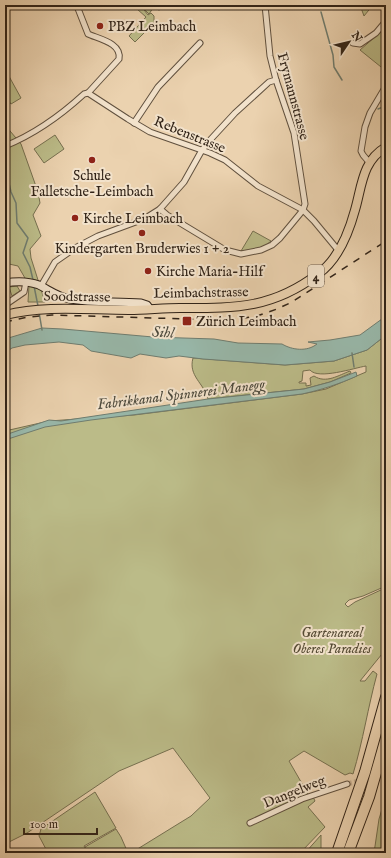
<svg xmlns="http://www.w3.org/2000/svg" width="391" height="858" font-family="'IM FELL English',serif">
	<style>
		.green { fill: #bb8; stroke: #767050 }
		.water { fill: #98b8aa; stroke: #6f7d70 }
		.lines { fill: none; stroke-linecap: round; stroke-linejoin: round }
		.stream { stroke: #6f7d70; stroke-width: 1.5 }
		.street-tunnel { stroke: #c6af91; stroke-width: 5; stroke-dasharray: 5 2.5; stroke-linecap: butt }
		.street-casing { stroke: #60503e; stroke-width: 7 }
		.secondary-casing { stroke: #322418; stroke-width: 9 }
		.primary-casing { stroke: #322418; stroke-width: 10 }
		.highway-casing { stroke: #322418; stroke-width: 12 }
		.street { stroke: #f2e2cb; stroke-width: 5 }
		.secondary { stroke: #f2e2cb; stroke-width: 7 }
		.primary { stroke: #ebd2af; stroke-width: 8 }
		.highway { stroke: #ebd2af; stroke-width: 10 }
		.rail { stroke: #322418; stroke-width: 1.5; stroke-dasharray: 7 7; stroke-linecap: butt }
		.poi-dot { fill: #8f2418; stroke: #f2e2cb; stroke-width: 1.5 }
		.labels { text-anchor: middle; stroke-width: 4; stroke-linejoin: round; paint-order: stroke }
		.shield { fill: #f2e2cb; stroke: #6c5d4e; stroke-width: 1 }
		.shield-label { font-size: 13px; font-weight: bold; fill: #322418 }
		.poi-label { font-size: 14px; fill: #322418; stroke: #f2e2cb; text-anchor: start }
		.street-label { font-size: 14px; fill: #322418; stroke: #f2e2cb }
		.park-label { font-size: 14px; font-style: italic; fill: #544a34; stroke: #f2e2cb }
		.water-label { font-size: 15px; font-style: italic; fill: #4c493c; stroke: #f2e2cb }
	</style>
	<rect width="100%" height="100%" fill="#ebd2af"/>
	<filter id="stains"><feTurbulence type="fractalNoise" baseFrequency=".005" numOctaves="4"/><feColorMatrix values="0 0 0 0 .2 0 0 0 0 .09 0 0 0 0 .02 0 0 0 .5 -.17"/></filter>
	<radialGradient id="worn" r=".72"><stop offset=".6" stop-color="#630" stop-opacity="0"/><stop offset="1" stop-color="#630" stop-opacity=".3"/></radialGradient>
	<!-- green -->
	<g class="green">
		<path d="M130 5H171L159 10 153 8 149 14 141 6 148 15 151 13 154 16V23L135 42 129 36 146 17 137 9Z"/>
		<path d="M360 5H373L364 16Z"/>
		<path d="M383 30 386 32V71L360 50Z"/>
		<path d="M5 69 21 98 11 104 5 96Z"/>
		<path d="M5 125 21 144 38 192 40 203 33 215 41 236 30 249 31 258 45 302H28L29 285 18 266 9 264 5 245Z"/>
		<path d="M55 135 64 149 44 163 34 149Z"/>
		<path d="M253 231 271 241 264 247 247 251H241Z"/>
		<path d="M17 286 20 291 12 296 9 287Z"/>
		<path d="M386 335V586L363 596 349 600 345 604 348 607 355 602 383 589H386V638L382 654 360 681H365L373 671 377 674C368 707 363 741 353 774L350 773 345 775 304 751 289 761 308 794 313 797 315 801 308 807 325 827 300 853H131L191 816 210 798 173 748 119 771 27 833 5 844V431L49 421 134 415 302 394 326 389 366 372V366C354 368 318 380 310 370L303 371 302 381 299 382V383H306V386L311 385 310 378 314 376C326 384 339 375 350 371L351 373 330 382 304 389 208 399C204 383 188 376 193 358L285 365 334 361 367 350Z"/>
		<path d="M95 792 116 828 84 846 88 853H48L39 836 41 829Z"/>
		<path d="M386 796V853H374L379 819Z"/>
		<path d="M116 829 121 837 128 853H89L85 847Z"/>
		<path d="M321 835V850L319 853H305Z"/>
	</g>
	<!-- water -->
	<g class="water">
		<path d="M386 316V335L367 350 334 361 285 365 203 359 179 356 166 358 140 354 131 358 91 351 83 345 59 342 25 345 12 348 5 353V339L42 328 63 329 153 337 214 339 238 343 282 344C292 350 307 352 317 344L308 342 330 340 360 335Z"/>
		<path d="M356 372 357 376C339 384 321 390 302 394L91 420 45 427 5 440V435L49 420 61 421 208 399 304 389 330 382Z"/>
	</g>
	<g class="lines">
		<!-- stream -->
		<g class="stream">
			<path d="M321 12 333 55 334 67 342 80"/>
			<path d="M378 109 383 107 386 100"/>
			<path d="M5 166 11 192 16 203 17 223 28 238 23 253 30 267 33 280"/>
			<path d="M34 286 38 306"/>
			<path d="M39 312 42 330"/>
			<path d="M352 353 354 367"/>
		</g>
		<!-- street-tunnel -->
		<path class="street-tunnel" d="M347 784 385 774"/>
		<!-- street casing -->
		<g class="street-casing">
			<g id="street">
				<path d="M353 43 360 44 376 33 386 21"/>
				<path d="M88 93 128 119 150 132 210 153 225 160 258 186 303 210 314 221 338 250"/>
				<path d="M134 123 158 87 200 43"/>
				<path d="M5 146C35 134 60 116 84 94L88 93 119 59C122 43 99 39 88 34L77 6"/>
				<path d="M369 162 363 155 361 151 365 127 370 113 386 86"/>
				<path d="M160 209 167 215 225 250 241 254 261 250 272 245 280 238 299 215 303 210 305 204 294 133 276 80 270 56 265 5"/>
				<path d="M41 286 55 262 75 248 98 236 144 219 160 209 184 182 202 150 211 139 235 113 269 82 276 80"/>
				<path d="M5 305 24 292 26 282"/>
				<path d="M385 774H386"/>
				<path d="M250 823 302 799 347 784"/>
			</g>
		</g>
		<!-- secondary casing -->
		<g class="secondary-casing">
			<path id="secondary" d="M5 283C16 281 28 281 39 285 49 290 58 297 70 299 93 303 117 301 141 303L147 305 150 309"/>
		</g>
		<!-- primary casing -->
		<g class="primary-casing">
			<path id="primary" d="M5 315C46 305 87 310 129 310 146 310 163 308 180 308 235 308 272 309 318 274 338 260 349 232 355 210 362 186 362 161 386 147"/>
		</g>
		<!-- highway casing -->
		<g class="highway-casing">
			<g id="highway">
				<path d="M337 853 365 772 386 697"/>
				<path d="M348 853 369 797 386 738"/>
			</g>
		</g>
		<!-- street -->
		<use href="#street" class="street"/>
		<!-- secondary -->
		<use href="#secondary" class="secondary"/>
		<!-- primary -->
		<use href="#primary" class="primary"/>
		<!-- highway -->
		<use href="#highway" class="highway"/>
		<!-- rail -->
		<path class="rail" d="M5 322 28 317 52 315 222 320 238 319 257 316 277 309 292 302 386 241"/>
	</g>
	<!-- markers -->
	<g class="poi-dot">
		<circle cx="100" cy="26" r="4"/>
		<circle cx="92" cy="160" r="4"/>
		<circle cx="75" cy="218" r="4"/>
		<circle cx="142" cy="233" r="4"/>
		<circle cx="148" cy="271" r="4"/>
		<rect x="182" y="316" width="10" height="10" rx="2"/>
	</g>
	<g class="labels">
		<!-- shield labels -->
		<rect class="shield" x="308" y="265" width="16" height="22" rx="3"/>
		<g class="shield-label">
			<text x="316" y="281">4</text>
		</g>
		<!-- poi labels -->
		<g class="poi-label">
			<text x="108" y="31">PBZ Leimbach</text>
			<text x="92" y="180" text-anchor="middle">Schule<tspan x="92" dy="16">Falletsche-Leimbach</tspan></text>
			<text x="83" y="223">Kirche Leimbach</text>
			<text x="142" y="253" text-anchor="middle">Kindergarten Bruderwies 1 + 2</text>
			<text x="156" y="276">Kirche Maria-Hilf</text>
			<text x="196" y="326">Zürich Leimbach</text>
		</g>
		<!-- street labels -->
		<g class="street-label">
			<text transform="translate(294 96) rotate(75)" y="5">Frymannstrasse</text>
			<text transform="translate(190 134) rotate(22)" y="5">Rebenstrasse</text>
			<text transform="translate(201 292) rotate(-1)" y="5">Leimbachstrasse</text>
			<text transform="translate(77 296) rotate(1)" y="5">Soodstrasse</text>
			<text transform="translate(294 791) rotate(-22)" y="5">Dangelweg</text>
		</g>
		<!-- park labels -->
		<g class="park-label">
			<text x="332" y="637">Gartenareal<tspan x="332" dy="16">Oberes Paradies</tspan></text>
		</g>
		<!-- water labels -->
		<g class="water-label">
			<text transform="translate(163 332) rotate(3)" y="5">Sihl</text>
			<text transform="translate(181 394) rotate(-7)" y="5">Fabrikkanal Spinnerei Manegg</text>
		</g>
	</g>
	<!-- margin -->
	<rect width="391" height="858" fill="none" stroke="#ebd2af" stroke-width="20"/>
	<rect x="6" y="6" width="379" height="846" fill="none" stroke="#322418" stroke-width="2"/>
	<rect x="10" y="10" width="371" height="838" fill="none" stroke="#322418"/>
	<!-- north arrow -->
	<g transform="translate(349 42) rotate(55)" stroke="#f2e2cb" stroke-width="3" paint-order="stroke">
	<path d="M0-3L7 15L0 10L-7 15Z" fill="#322418"/>
	<text y="-6" font-size="11" font-weight="bold" text-anchor="middle" fill="#322418">N</text>
	</g>
	<!-- scale -->
	<path d="M24 828v6h73v-6" fill="none" stroke="#322418" stroke-width="2"/>
	<text x="30" y="828" font-size="12" fill="#322418" stroke="#f2e2cb" stroke-width="3" paint-order="stroke">100 m</text>
	<rect width="100%" height="100%" filter="url(#stains)"/>
	<rect width="100%" height="100%" fill="url(#worn)"/>
</svg>
